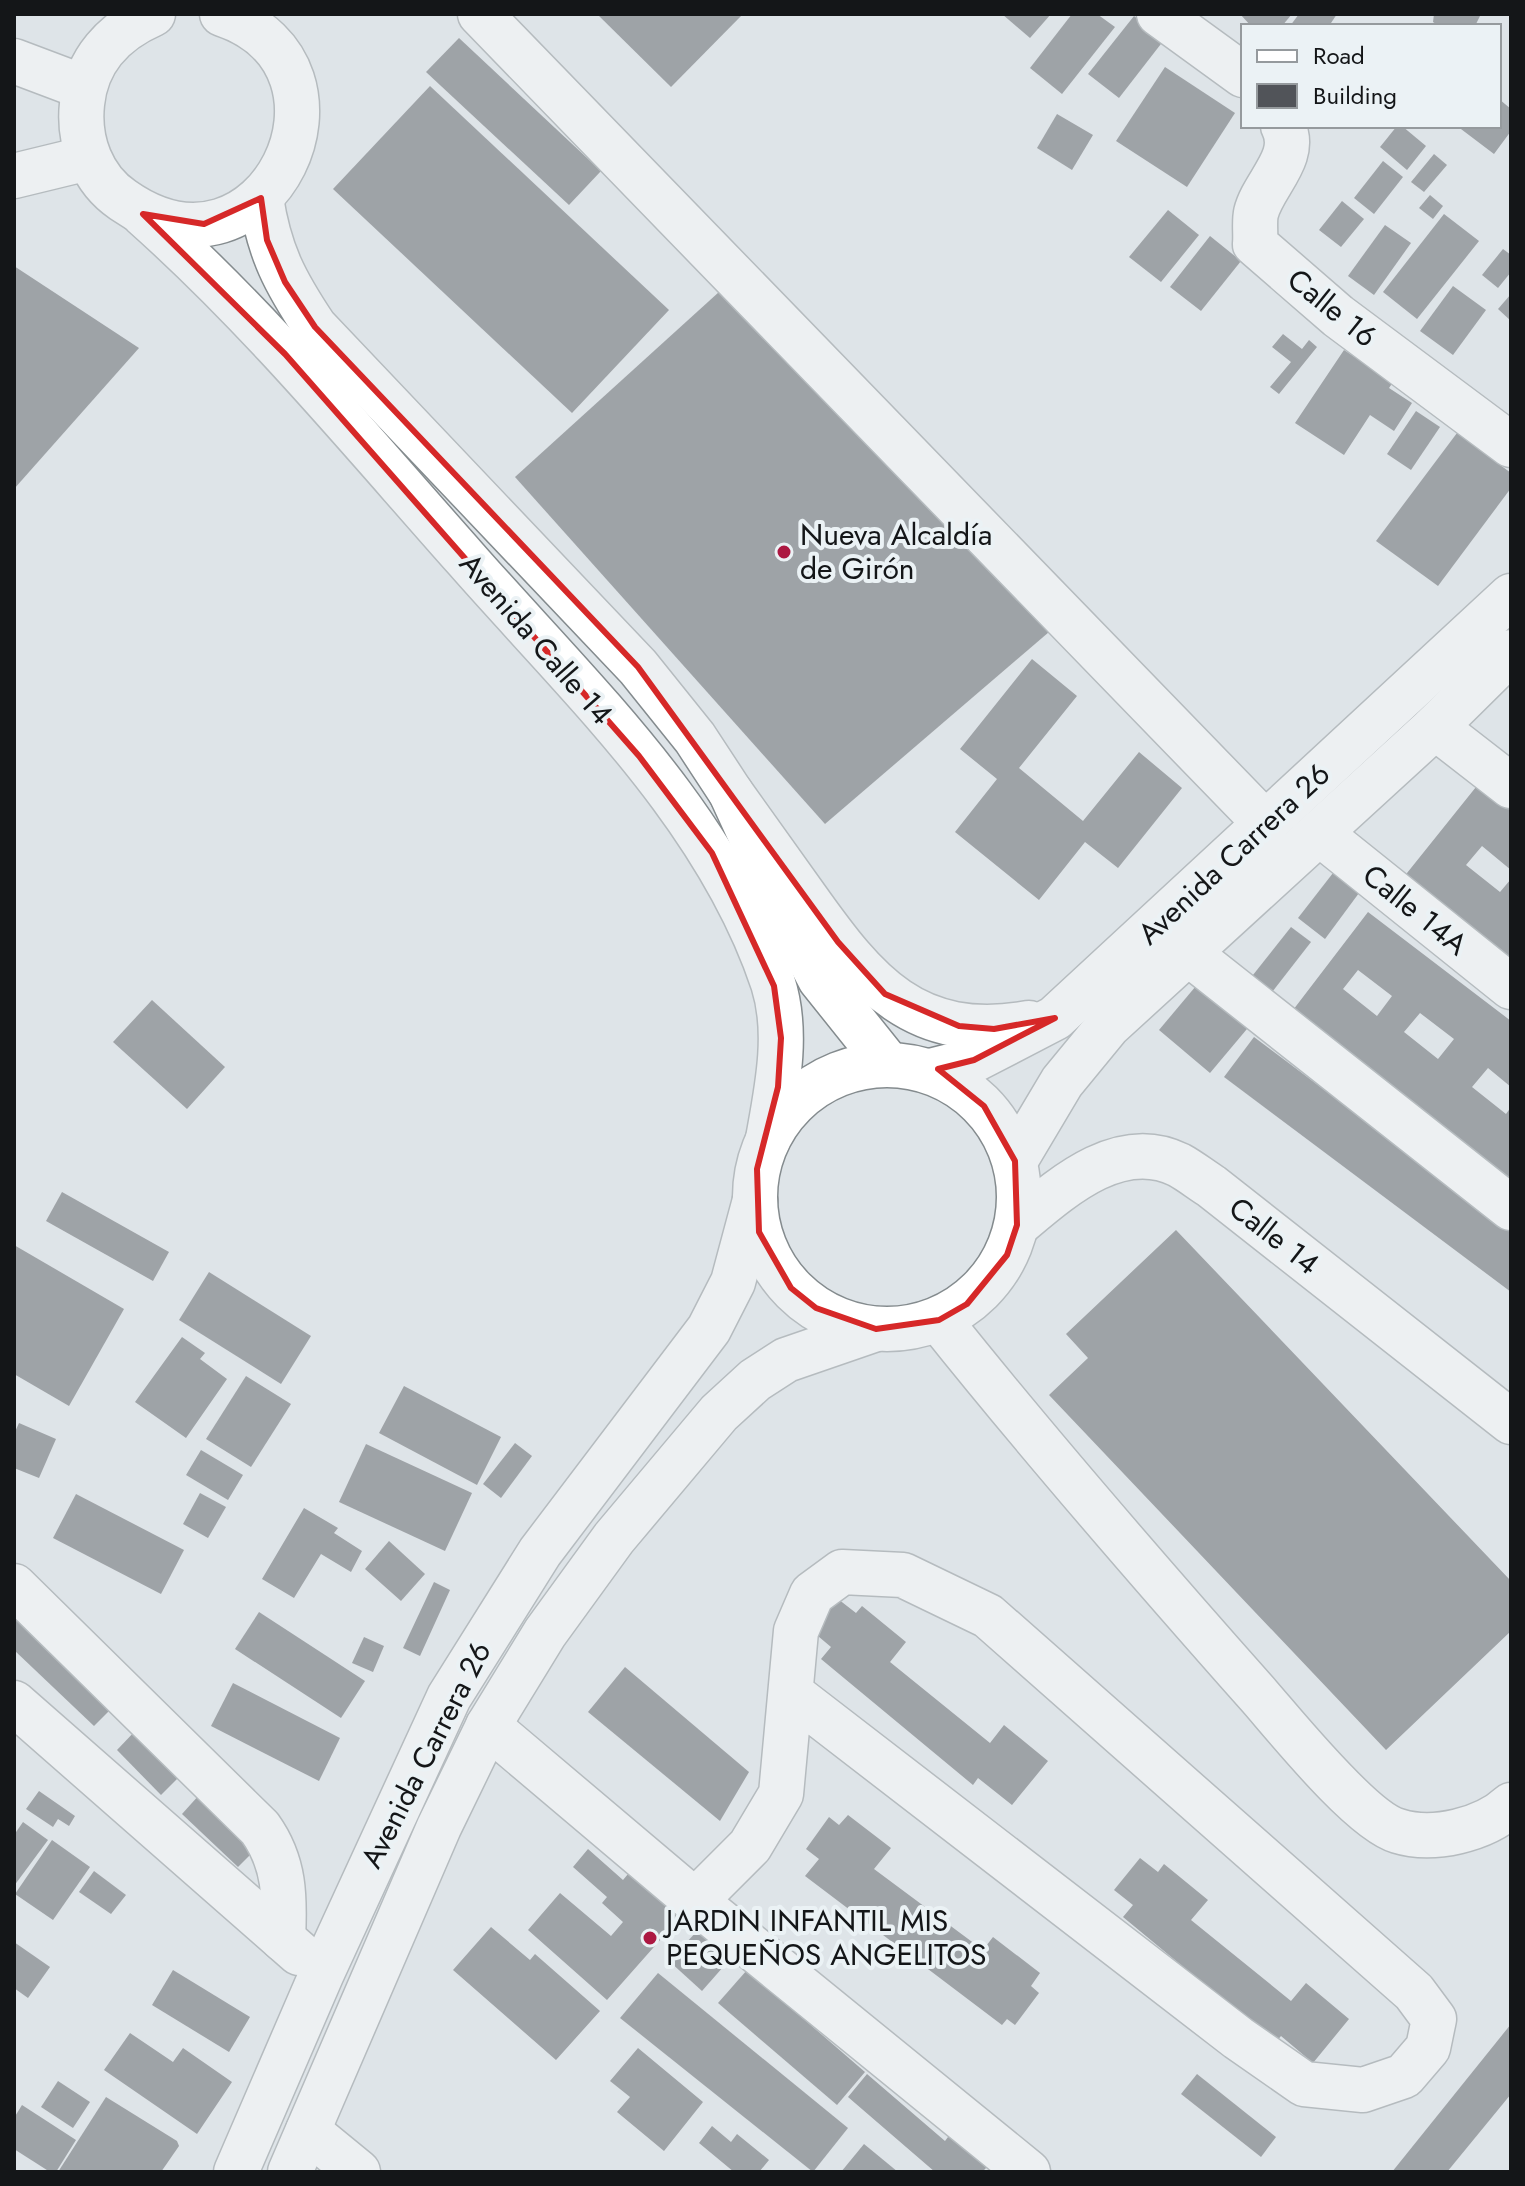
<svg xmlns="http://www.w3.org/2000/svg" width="1525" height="2186" font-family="Jost,sans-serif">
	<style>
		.building { fill: #515459; fill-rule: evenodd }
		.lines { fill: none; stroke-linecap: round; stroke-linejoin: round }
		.minor-casing { stroke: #848b8e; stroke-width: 47 }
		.major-casing { stroke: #848b8e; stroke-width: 47 }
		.minor { stroke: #fff; stroke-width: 44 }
		.major { stroke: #fff; stroke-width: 44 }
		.marked { fill: none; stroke: #d62828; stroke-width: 6; stroke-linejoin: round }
		.poi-dot { fill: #ac1842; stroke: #ebf2f5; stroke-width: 3 }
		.labels { text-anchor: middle; stroke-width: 8; stroke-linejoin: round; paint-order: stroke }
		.street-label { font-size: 30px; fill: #141618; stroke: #ebf2f5 }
		.poi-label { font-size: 30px; fill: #141618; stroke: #ebf2f5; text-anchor: start }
	</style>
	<rect width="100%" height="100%" fill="#dee4e8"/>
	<!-- building -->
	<g class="building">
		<path d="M597 14H743L671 87Z"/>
		<path d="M1002 14H1051L1030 38Z"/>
		<path d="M1072 14H1097L1115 27 1062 94 1030 68Z"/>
		<path d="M1240 14H1292L1282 26H1251Z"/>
		<path d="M1299 14H1337L1329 26H1290Z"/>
		<path d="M1434 14H1481L1475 26H1439L1433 22Z"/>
		<path d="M1134 16 1164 40 1119 98 1088 74Z"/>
		<path d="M459 38 601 171 569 205 426 72Z"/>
		<path d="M1165 67 1235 113 1187 187 1116 141Z"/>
		<path d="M430 86 669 310 572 413 333 189Z"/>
		<path d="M1499 99 1511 109V131L1494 154 1457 126H1499Z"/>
		<path d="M1057 114 1093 135 1072 170 1037 148Z"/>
		<path d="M1397 126H1402L1426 146 1407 170 1380 147Z"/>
		<path d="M1434 154 1447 165 1424 192 1411 182Z"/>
		<path d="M1383 161 1403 177 1374 214 1354 198Z"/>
		<path d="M1430 195 1443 206 1433 219 1419 208Z"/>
		<path d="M1342 201 1364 219 1341 247 1319 230Z"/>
		<path d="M1168 210 1199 235 1161 282 1129 257Z"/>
		<path d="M1444 214 1479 241 1417 319 1383 292Z"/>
		<path d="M1385 225 1411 243 1374 295 1348 276Z"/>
		<path d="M1210 236 1241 261 1201 311 1170 287Z"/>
		<path d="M1503 249 1511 255V272L1498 288 1482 275Z"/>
		<path d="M14 266 139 348 14 489Z"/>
		<path d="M730 282 1056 626 825 824 515 477Z"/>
		<path d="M1453 286 1486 310 1453 355 1420 331Z"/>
		<path d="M1511 294V321L1498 309Z"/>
		<path d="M1283 334 1302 349 1309 340 1317 347 1279 394 1270 387 1291 362 1272 347Z"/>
		<path d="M1344 350 1393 382 1389 388 1412 403 1394 431 1370 415 1344 455 1295 423Z"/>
		<path d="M1416 411 1440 427 1411 470 1387 454Z"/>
		<path d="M1457 433 1511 473V488L1438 586 1376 541Z"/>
		<path d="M1032 659 1077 696 1019 768 1083 821 1139 752 1182 788 1118 868 1085 842 1039 900 955 832 997 779 960 749Z"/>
		<path d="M1480 782 1511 806V870L1482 846 1466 865 1500 892 1511 879V971L1399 883Z"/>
		<path d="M1333 873 1359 893 1325 939 1298 918Z"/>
		<path d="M1368 912 1511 1021V1087L1488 1068 1472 1087 1506 1114 1511 1107V1182L1290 1014ZM1358 970 1392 996 1377 1016 1343 989ZM1420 1013 1454 1039 1438 1059 1404 1032Z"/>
		<path d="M1291 927 1311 942 1269 996 1249 980Z"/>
		<path d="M1201 980 1252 1023 1210 1073 1159 1030Z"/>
		<path d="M152 1000 225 1067 187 1109 113 1042Z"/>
		<path d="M1254 1037 1511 1230V1292L1224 1077Z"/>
		<path d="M62 1192 169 1252 153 1281 46 1221Z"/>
		<path d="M1176 1230 1511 1581V1631L1386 1750 1049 1395 1088 1358 1066 1334Z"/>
		<path d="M14 1245 124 1309 69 1406 14 1374Z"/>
		<path d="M209 1272 311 1336 281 1384 179 1320Z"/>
		<path d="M182 1337 205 1353 200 1359 227 1379 186 1438 135 1402Z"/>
		<path d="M246 1376 291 1404 251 1467 206 1439Z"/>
		<path d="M404 1386 501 1437 477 1485 379 1433Z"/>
		<path d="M19 1423 56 1439 39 1478 14 1468V1434Z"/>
		<path d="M515 1443 532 1456 501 1498 483 1484Z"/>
		<path d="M366 1444 472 1493 445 1551 339 1502Z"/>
		<path d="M201 1450 243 1475 228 1500 186 1475Z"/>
		<path d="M200 1493 226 1507 208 1538 183 1524Z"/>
		<path d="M76 1494 184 1550 161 1594 53 1538Z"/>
		<path d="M304 1508 338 1528 334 1533 362 1551 351 1572 321 1554 294 1598 262 1579Z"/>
		<path d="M389 1541 425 1574 401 1601 365 1569Z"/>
		<path d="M434 1582 450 1590 420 1656 403 1648Z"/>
		<path d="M838 1599 856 1613 862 1606 906 1642 890 1662 990 1743 1004 1725 1048 1761 1012 1805 978 1778 973 1785 821 1659 831 1647 812 1631Z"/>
		<path d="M14 1610 114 1706 94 1726 14 1650Z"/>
		<path d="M259 1612 365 1681 341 1718 235 1649Z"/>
		<path d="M364 1637 384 1646 373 1672 352 1663Z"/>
		<path d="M625 1667 749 1772 720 1821 588 1712Z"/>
		<path d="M233 1683 340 1738 319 1781 211 1726Z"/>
		<path d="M137 1729 182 1774 161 1795 117 1750Z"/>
		<path d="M39 1791 75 1816 69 1826 58 1819 53 1827 26 1809Z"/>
		<path d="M200 1794 257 1848 238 1867 182 1814Z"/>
		<path d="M848 1815 891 1848 874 1869 983 1950 993 1937 1040 1973 1031 1986 1039 1993 1015 2025 1007 2019 1002 2025 805 1876 819 1859 806 1849 829 1817 839 1825Z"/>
		<path d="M23 1822 48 1840 14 1886V1835Z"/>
		<path d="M52 1840 90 1867 53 1920 15 1894Z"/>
		<path d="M588 1849 623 1880 633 1868 684 1913 607 2000 528 1930 560 1893 611 1936 623 1922 602 1903 607 1897 573 1867Z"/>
		<path d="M1140 1858 1158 1872 1164 1864 1208 1900 1191 1920 1291 2001 1306 1983 1349 2019 1313 2063 1281 2036 1275 2043 1123 1917 1133 1905 1114 1890Z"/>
		<path d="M94 1871 126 1895 111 1914 79 1892Z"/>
		<path d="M491 1927 530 1960 535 1954 600 2011 556 2060 453 1970Z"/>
		<path d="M699 1929 731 1958 702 1991 669 1961Z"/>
		<path d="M14 1942 50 1967 28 1998 14 1988Z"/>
		<path d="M173 1970 250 2017 229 2052 152 2005Z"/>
		<path d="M747 1970 865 2072 837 2105 718 2003Z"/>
		<path d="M658 1973 848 2128 813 2172 620 2018Z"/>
		<path d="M1511 2024V2094L1447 2172H1392Z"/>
		<path d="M130 2033 173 2062 183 2048 232 2082 197 2134 104 2070Z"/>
		<path d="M638 2048 703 2102 664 2151 617 2112 630 2097 610 2081Z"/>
		<path d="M867 2074 945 2141 951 2133 989 2165 982 2172H935L848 2097Z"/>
		<path d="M1197 2074 1276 2137 1261 2157 1181 2094Z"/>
		<path d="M58 2081 90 2102 73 2128 41 2107Z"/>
		<path d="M106 2097 177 2141 179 2146 161 2172H58Z"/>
		<path d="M22 2105 76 2140 56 2172H50L14 2149V2118Z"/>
		<path d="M712 2126 731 2142 737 2134 769 2160 759 2172H734L699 2143Z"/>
		<path d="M864 2144 898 2172H841Z"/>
	</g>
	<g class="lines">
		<!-- minor casing -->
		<g class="minor-casing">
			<g id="minor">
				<path d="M153 14C114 31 86 61 82 104 78 141 92 179 123 200 266 301 377 66 222 14"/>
				<path d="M480 14 1266 824"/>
				<path d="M1159 14 1243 75"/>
				<path d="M14 61 83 87"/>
				<path d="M1283 126C1299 157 1263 184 1256 213 1254 222 1256 234 1255 244L1338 316 1511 445"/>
				<path d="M14 176 88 158"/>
				<path d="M261 198C269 252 285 282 315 327L638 667 695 738 731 793 790 922 820 979 888 1064"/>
				<path d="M143 214C261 319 361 441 466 559 580 689 717 815 773 983 789 1033 777 1089 768 1139"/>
				<path d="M1435 727 1511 786"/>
				<path d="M1319 833 1511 987"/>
				<path d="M1188 953 1511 1208"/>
				<path d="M1017 1225C1060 1189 1119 1135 1179 1165 1190 1171 1200 1179 1211 1186L1511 1422"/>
				<path d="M939 1320C1042 1449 1150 1573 1260 1697 1287 1728 1362 1821 1398 1831 1433 1842 1484 1830 1511 1805"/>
				<path d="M14 1586 260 1828C285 1863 285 1897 283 1939"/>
				<path d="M14 1703 299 1953"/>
				<path d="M488 1726 695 1901 1028 2172"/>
				<path d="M695 1901 750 1846 781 1794 796 1631 812 1594 842 1572 903 1575 988 1616 1414 1992 1434 2019 1428 2048 1404 2076 1363 2090 1304 2084 1238 2038 792 1694"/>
				<path d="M308 2131 358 2172"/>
			</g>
		</g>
		<!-- major casing -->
		<g class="major-casing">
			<g id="major">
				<path d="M731 793C756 828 781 863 806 898 867 984 915 1043 1029 1023"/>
				<circle cx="887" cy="1197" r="132"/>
				<path d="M930 1071 974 1060 1055 1018 1511 596"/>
				<path d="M1015 1161 1062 1082 1108 1026 1435 727 1511 652"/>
				<path d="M236 2172 322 1973 449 1697 540 1552 709 1329 733 1282 755 1200"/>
				<path d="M290 2172 439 1827 488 1726 545 1633 614 1538 719 1413 755 1380 786 1360 876 1329"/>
			</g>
		</g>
		<!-- minor -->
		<use href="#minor" class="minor"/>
		<!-- major -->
		<use href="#major" class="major"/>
	</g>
	<!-- marked area -->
	<path d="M0 0H1525V2186H0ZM261 198 267 240 285 282 315 327 638 667 838 942 885 994 959 1026 994 1029 1055 1018 974 1060 938 1069 984 1106 1015 1161 1017 1225 1007 1255 967 1304 939 1320 876 1329 816 1308 791 1288 759 1232 757 1169 778 1087 781 1038 774 986 712 853 639 756 285 354 143 214 204 224Z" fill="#dee4e8" fill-opacity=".55" fill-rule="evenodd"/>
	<path class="marked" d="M261 198 267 240 285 282 315 327 638 667 838 942 885 994 959 1026 994 1029 1055 1018 974 1060 938 1069 984 1106 1015 1161 1017 1225 1007 1255 967 1304 939 1320 876 1329 816 1308 791 1288 759 1232 757 1169 778 1087 781 1038 774 986 712 853 639 756 285 354 143 214 204 224Z"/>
	<!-- markers -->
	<g class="poi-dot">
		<circle cx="784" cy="552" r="8"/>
		<circle cx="650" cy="1938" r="8"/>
	</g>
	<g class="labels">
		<!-- street labels -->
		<g class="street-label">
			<text transform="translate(1332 308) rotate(39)" y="10">Calle 16</text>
			<text transform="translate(536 639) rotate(49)" y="10">Avenida Calle 14</text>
			<text transform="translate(1234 854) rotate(-43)" y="10">Avenida Carrera 26</text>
			<text transform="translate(1415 910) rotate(39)" y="10">Calle 14A</text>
			<text transform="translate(1274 1236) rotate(38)" y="10">Calle 14</text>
			<text transform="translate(426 1755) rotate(-63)" y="10">Avenida Carrera 26</text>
		</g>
		<!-- poi labels -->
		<g class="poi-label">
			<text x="800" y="545">Nueva Alcaldía<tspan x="800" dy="34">de Girón</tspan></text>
			<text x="666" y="1931">JARDIN INFANTIL MIS<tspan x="666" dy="34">PEQUEÑOS ANGELITOS</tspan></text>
		</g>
	</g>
	<!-- border -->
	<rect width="1525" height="2186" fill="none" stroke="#141618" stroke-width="32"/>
	<!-- legend -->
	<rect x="1241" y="24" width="260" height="104" fill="#ebf2f5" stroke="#959a9d" stroke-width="2"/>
	<rect x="1257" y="50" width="40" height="12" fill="#ffffff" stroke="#959a9d" stroke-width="2"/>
	<text x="1313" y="64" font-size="24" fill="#141618">Road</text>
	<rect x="1257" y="84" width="40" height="24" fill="#515459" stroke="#959a9d" stroke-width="2"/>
	<text x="1313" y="104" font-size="24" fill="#141618">Building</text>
</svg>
